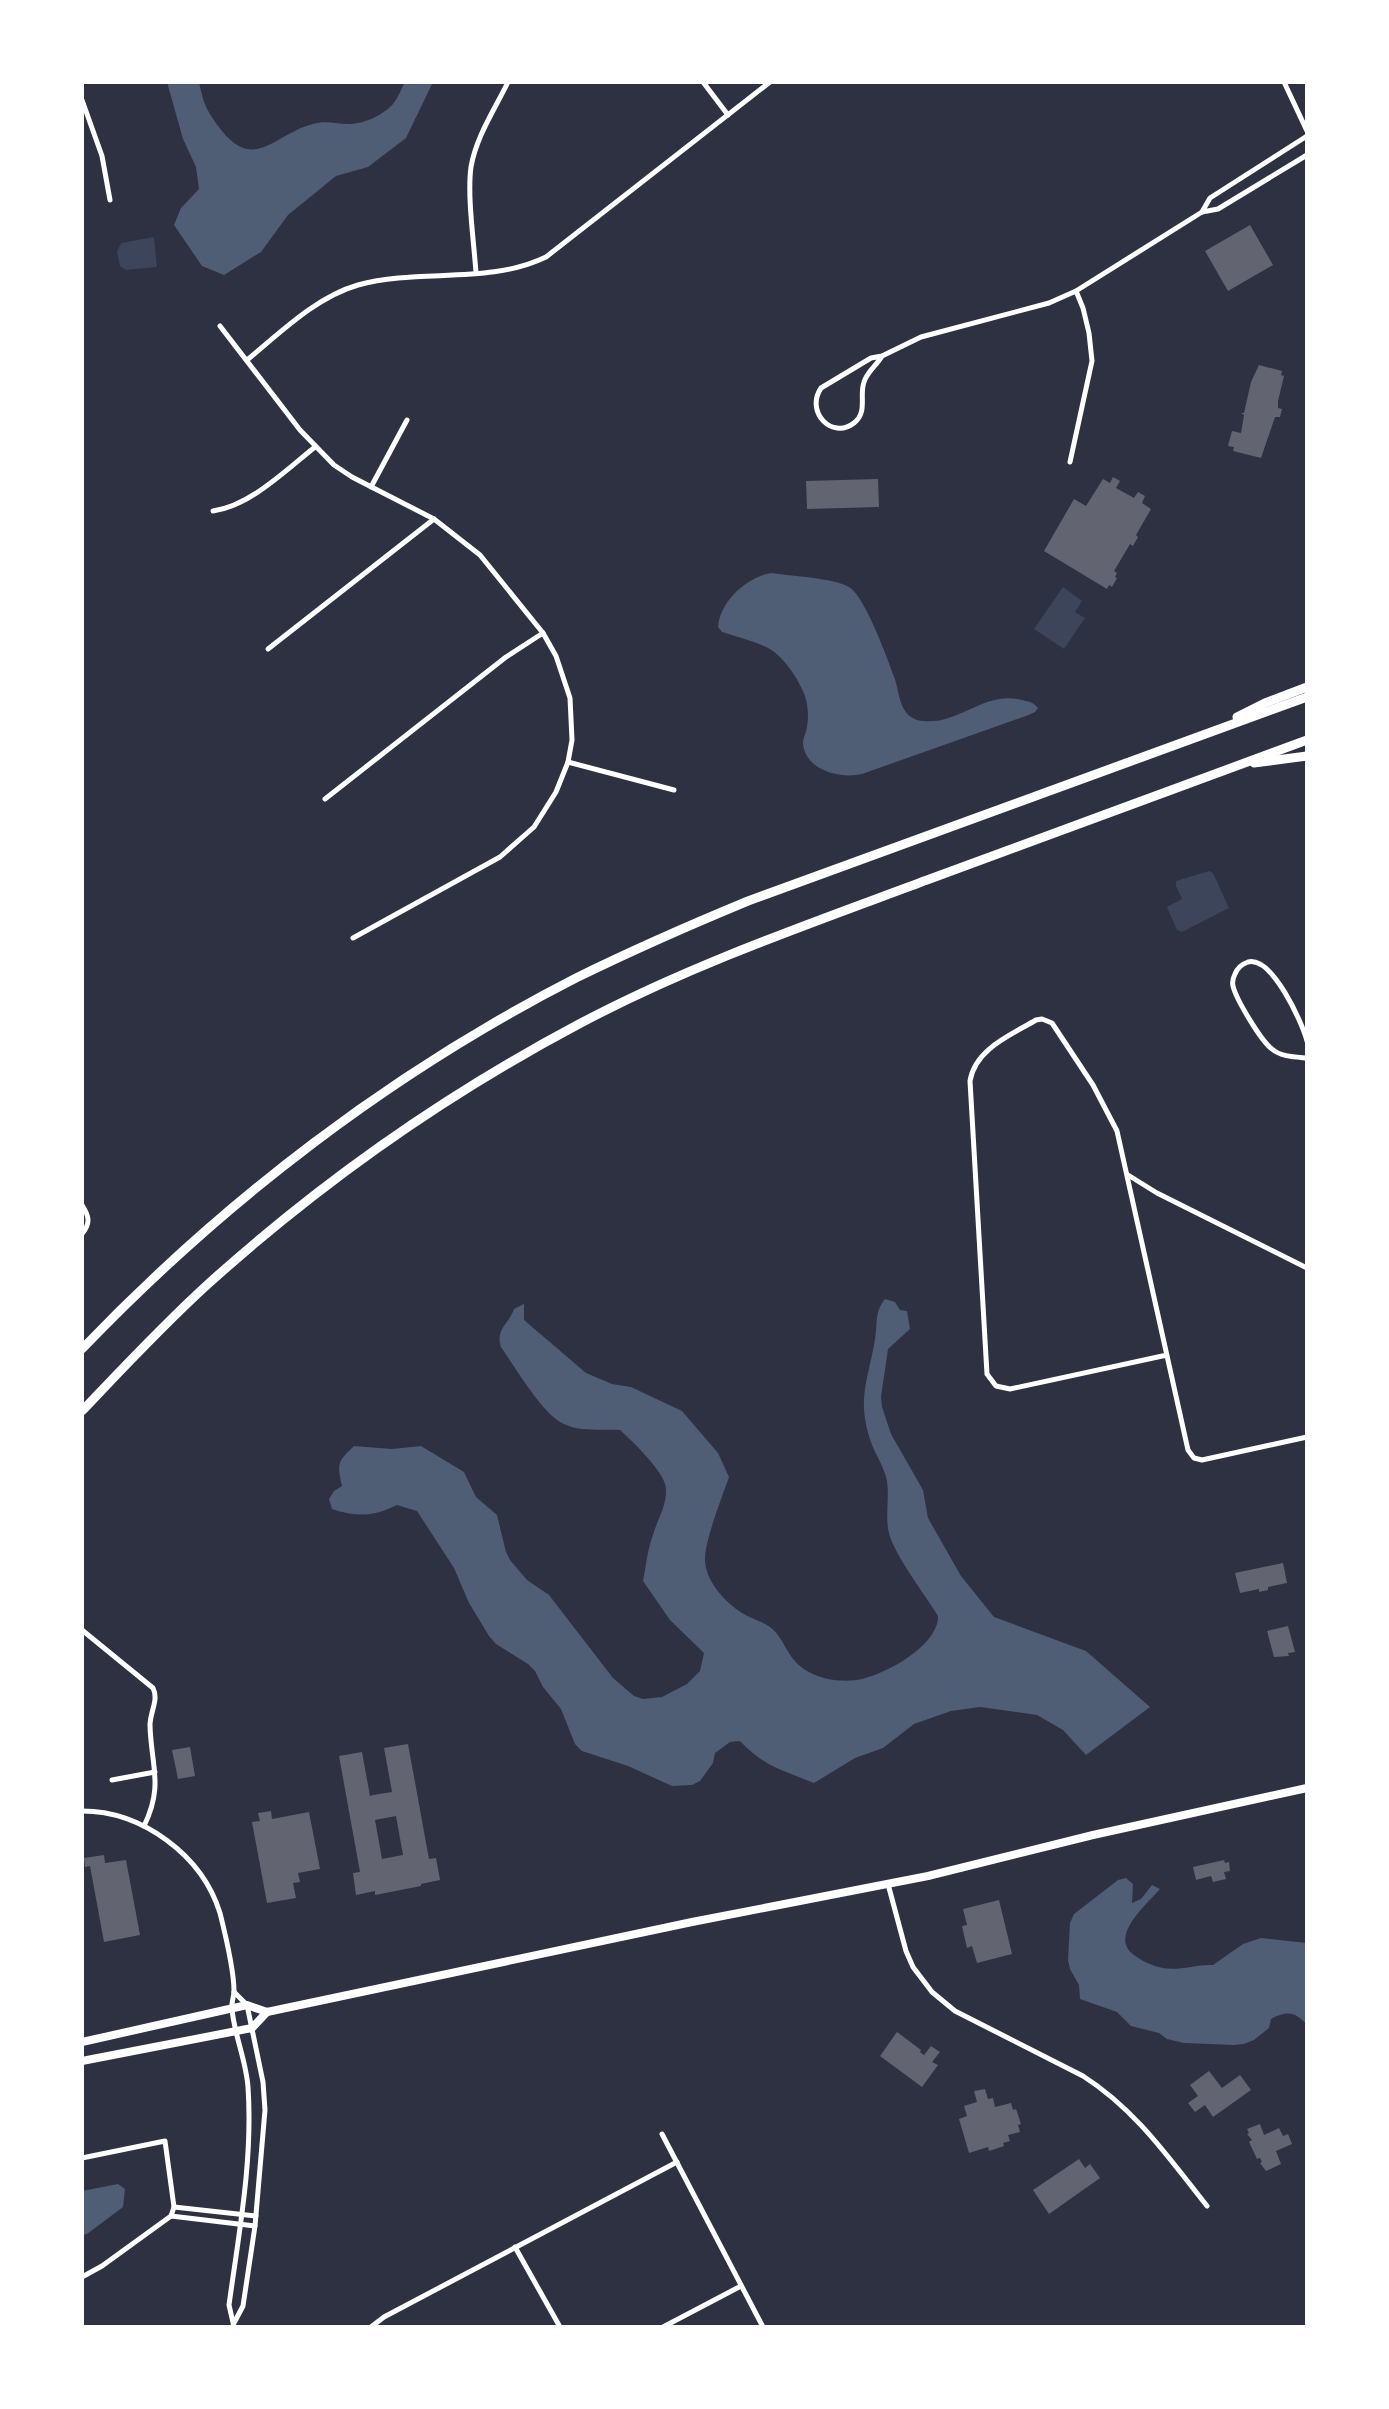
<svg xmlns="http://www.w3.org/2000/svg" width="1389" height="2409" font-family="Ubuntu,sans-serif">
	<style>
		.green { fill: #3c4559 }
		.water { fill: #4f5d75 }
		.building { fill: #626471; fill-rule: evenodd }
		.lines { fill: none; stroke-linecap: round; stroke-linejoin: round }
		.minor { stroke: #fff; stroke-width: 5 }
		.primary { stroke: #fff; stroke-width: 8 }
		.motorway { stroke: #fff; stroke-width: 9 }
	</style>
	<rect width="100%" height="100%" fill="#2d3142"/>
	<!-- green -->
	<g class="green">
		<path d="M154 237 157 267 126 270 120 266 117 252 121 243Z"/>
		<path d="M1063 587 1082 601 1075 612 1085 618 1064 649 1034 629Z"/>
		<path d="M1209 871 1213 873 1229 908 1182 932 1177 930 1167 907 1182 899 1176 886V881Z"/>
	</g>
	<!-- water -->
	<g class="water">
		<path d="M167 82H199C204 106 207 111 222 131 255 172 276 133 313 124 326 120 336 124 349 124 364 124 383 115 393 104 398 98 401 89 405 82H433L406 138 368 167 336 176 288 215 261 252 224 275 202 266 174 225 181 208 199 189 196 167 183 139Z"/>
		<path d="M771 573C791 576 834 578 849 587 865 596 888 660 895 679 900 696 900 719 923 721 959 725 985 690 1022 700 1030 702 1033 702 1038 708L1035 712 1026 716 862 774C841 779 806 771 803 744 803 738 806 733 807 727 809 715 808 701 803 691 797 677 782 655 768 648 754 641 737 637 722 632L718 627C720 601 747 577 771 573Z"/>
		<path d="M885 1299 895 1302 900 1310 907 1311 910 1329 888 1349 881 1397 882 1407 891 1434 923 1490 928 1518 961 1576 994 1617 1086 1651 1150 1707 1086 1755 1063 1730 1037 1715 980 1707 951 1711 914 1724 883 1748 855 1758 814 1783C782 1770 765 1767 740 1741L730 1742 715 1753 713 1763 700 1781 692 1785 672 1786 628 1766 582 1751 575 1744 561 1709 543 1687 535 1671 528 1664 496 1644 489 1636 469 1603 454 1568 417 1511 397 1505C373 1517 357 1517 332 1509L329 1499 334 1491 342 1486C337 1464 337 1462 354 1446L392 1449 421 1446 464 1472 476 1497 497 1515 506 1552 510 1560 527 1580 549 1595 613 1678 634 1696 643 1699 662 1697 687 1684 700 1671 704 1653 670 1620 643 1581C646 1567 647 1552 652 1538 656 1522 667 1506 666 1489 666 1473 632 1441 620 1430 603 1429 580 1432 564 1424 543 1415 515 1367 501 1347 495 1329 509 1324 514 1309L524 1304V1320L586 1373 612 1384 631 1387 682 1411 718 1453 729 1477C722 1497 705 1540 705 1559 705 1581 725 1602 742 1613 751 1619 762 1621 770 1627 786 1639 786 1660 809 1672 824 1680 840 1682 857 1680 883 1676 939 1646 938 1616 923 1592 904 1568 892 1542 883 1522 890 1502 887 1481 884 1465 873 1452 869 1436 857 1397 869 1377 875 1339 878 1322 874 1313 885 1299Z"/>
		<path d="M1126 1878 1133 1884 1132 1903 1141 1899 1152 1885 1160 1889C1147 1904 1108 1937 1134 1955 1142 1961 1152 1966 1163 1968 1180 1971 1196 1964 1213 1965L1243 1944 1261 1938 1307 1943V2025C1296 2012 1287 2010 1271 2019L1269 2028 1254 2040 1244 2044 1234 2045 1184 2043 1167 2039 1159 2033 1131 2026 1117 2012 1080 1999 1079 1985 1070 1969 1068 1960 1070 1923 1074 1914 1118 1880Z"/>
		<path d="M118 2184 125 2189 123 2207 87 2234 82 2235V2191Z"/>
	</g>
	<!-- building -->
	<g class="building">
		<path d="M1250 225 1273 265 1228 291 1205 251Z"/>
		<path d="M1259 365 1282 371 1281 375 1284 376 1278 401V408L1282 409 1280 417H1275L1261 458 1233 451 1234 447 1228 446 1232 431 1241 433 1244 415 1241 413H1244L1251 382Z"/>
		<path d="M1113 477 1120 481 1116 488 1134 498 1138 492 1145 496 1142 503 1151 509 1136 535 1138 537 1133 546 1130 544 1114 571 1117 573 1115 577 1117 578 1112 587 1109 585 1107 589 1044 551 1074 499 1086 506 1103 479 1110 483Z"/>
		<path d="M878 479 879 507 807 509 806 481Z"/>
		<path d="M1283 1563 1287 1583 1268 1587V1590L1259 1592V1589L1240 1593 1235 1573Z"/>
		<path d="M1288 1626 1295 1652 1288 1653 1289 1656 1274 1657 1267 1631Z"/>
		<path d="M408 1744 429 1859 436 1858 440 1880 421 1884V1886L375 1895V1891L356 1895 353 1873 360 1872 339 1756 362 1752 370 1796 373 1795 392 1792 384 1748ZM396 1816 403 1855 382 1859 375 1820Z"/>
		<path d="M190 1747 195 1776 178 1779 172 1750Z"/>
		<path d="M271 1811 272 1819 309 1812 320 1869 298 1873 300 1882 293 1883 296 1898 267 1903 252 1822 260 1821 258 1813Z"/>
		<path d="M104 1855 105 1863 126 1860 140 1935 104 1942 90 1866 85 1867 84 1858Z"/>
		<path d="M1224 1860 1225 1863 1229 1862 1230 1871 1224 1872 1226 1879 1213 1882 1211 1876 1196 1880 1193 1867Z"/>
		<path d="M999 1900 1012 1954 977 1963 972 1946 967 1948 962 1926 967 1925 963 1909Z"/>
		<path d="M897 2032 921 2050 920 2052 924 2055 931 2046 940 2052 932 2062 938 2065 922 2087 880 2056Z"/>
		<path d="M1209 2071 1222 2088 1240 2075 1251 2090 1213 2117 1205 2105 1195 2112 1188 2103 1198 2096 1190 2085Z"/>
		<path d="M985 2089 988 2099 993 2098 995 2107 1011 2103 1013 2110 1016 2109 1021 2124 1018 2125 1020 2132 1008 2135 1010 2141 1003 2143 1004 2146 989 2151 988 2147 969 2153 959 2119 967 2116 964 2106 977 2102 974 2091Z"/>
		<path d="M1260 2124 1264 2135 1279 2128 1283 2136 1288 2134 1292 2144 1276 2151 1281 2164 1266 2171 1260 2163 1262 2162 1260 2158 1257 2159 1249 2142 1252 2140 1247 2134 1249 2133 1247 2129Z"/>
		<path d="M1079 2159 1085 2168 1090 2164 1100 2178 1049 2214 1033 2190Z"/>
	</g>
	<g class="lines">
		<!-- minor -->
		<g class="minor">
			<path d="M703 82 728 115"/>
			<path d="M1284 82 1307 131"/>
			<path d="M82 100 102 156 110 200"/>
			<path d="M1202 212 1210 198 1307 136"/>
			<path d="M476 273C474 242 467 196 471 167 476 137 495 109 508 82"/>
			<path d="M220 326 300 430 334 465 352 477 434 519 480 555 543 633 556 656 570 698 572 740 568 762 556 792 534 827 500 857 353 938"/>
			<path d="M882 356C877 365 867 372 864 382 859 396 868 412 854 423 832 440 805 412 821 388L871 358 882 356 921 337 1049 303 1076 291 1202 212 1218 209 1307 155"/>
			<path d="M247 360C280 333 316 297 358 285 419 268 488 285 546 257L770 82"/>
			<path d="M1070 462 1092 361 1089 333 1083 308 1076 291"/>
			<path d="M371 487 407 420"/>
			<path d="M213 511C250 506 286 470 315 447"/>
			<path d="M268 649 434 519"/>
			<path d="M568 762 674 790"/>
			<path d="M325 799 506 657 543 633"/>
			<path d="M1307 1041C1302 1022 1272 956 1248 962 1242 964 1237 969 1235 974 1233 978 1232 982 1233 986 1236 999 1261 1041 1272 1049 1281 1057 1295 1057 1307 1058"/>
			<path d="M1128 1175 1157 1193 1307 1268"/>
			<path d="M82 1205C89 1216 91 1223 82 1234"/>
			<path d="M1167 1355 1010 1389 996 1386 987 1374 970 1081C975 1049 1011 1035 1036 1020L1042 1019 1052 1023 1093 1085 1117 1131 1188 1450 1194 1458 1202 1460 1307 1437"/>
			<path d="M82 1630 153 1688C159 1700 150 1712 150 1725 151 1766 164 1785 144 1826"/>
			<path d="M112 1780 155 1772"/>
			<path d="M82 1811C142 1811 202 1855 220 1913 225 1933 234 1971 234 1991 234 1997 231 2003 232 2009 234 2034 246 2060 248 2087 253 2160 239 2232 229 2305L234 2327"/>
			<path d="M888 1884 906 1951 913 1967 932 1992 955 2011 1083 2076C1136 2110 1168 2157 1207 2206"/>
			<path d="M662 2134 763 2327"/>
			<path d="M82 2158 165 2141 174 2207 171 2216 102 2266 82 2277"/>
			<path d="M174 2207 256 2216"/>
			<path d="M171 2216 255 2226"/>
			<path d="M515 2247 560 2327"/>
			<path d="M234 2323 243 2306 255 2226 265 2110 263 2082 247 2005 234 1992"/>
			<path d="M371 2327 384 2317 677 2162"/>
			<path d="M663 2327 741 2286"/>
		</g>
		<!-- primary -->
		<g class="primary">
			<path d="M82 2042 247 2005 267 2012 692 1922 928 1876 1093 1835 1307 1788"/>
			<path d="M82 2061 252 2028 267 2012"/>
		</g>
		<!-- motorway -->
		<g class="motorway">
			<path d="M1237 717 1265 703 1307 687"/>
			<path d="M1254 763 1307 756"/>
			<path d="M82 1349C225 1200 392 1072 576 978 633 950 690 925 748 901L1307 697"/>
			<path d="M82 1411C123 1368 163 1325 207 1285 320 1183 445 1095 579 1024 690 965 809 924 927 880 1054 834 1180 786 1307 740"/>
		</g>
	</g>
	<!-- border -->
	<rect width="1389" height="2409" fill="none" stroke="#ffffff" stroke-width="168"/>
</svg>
